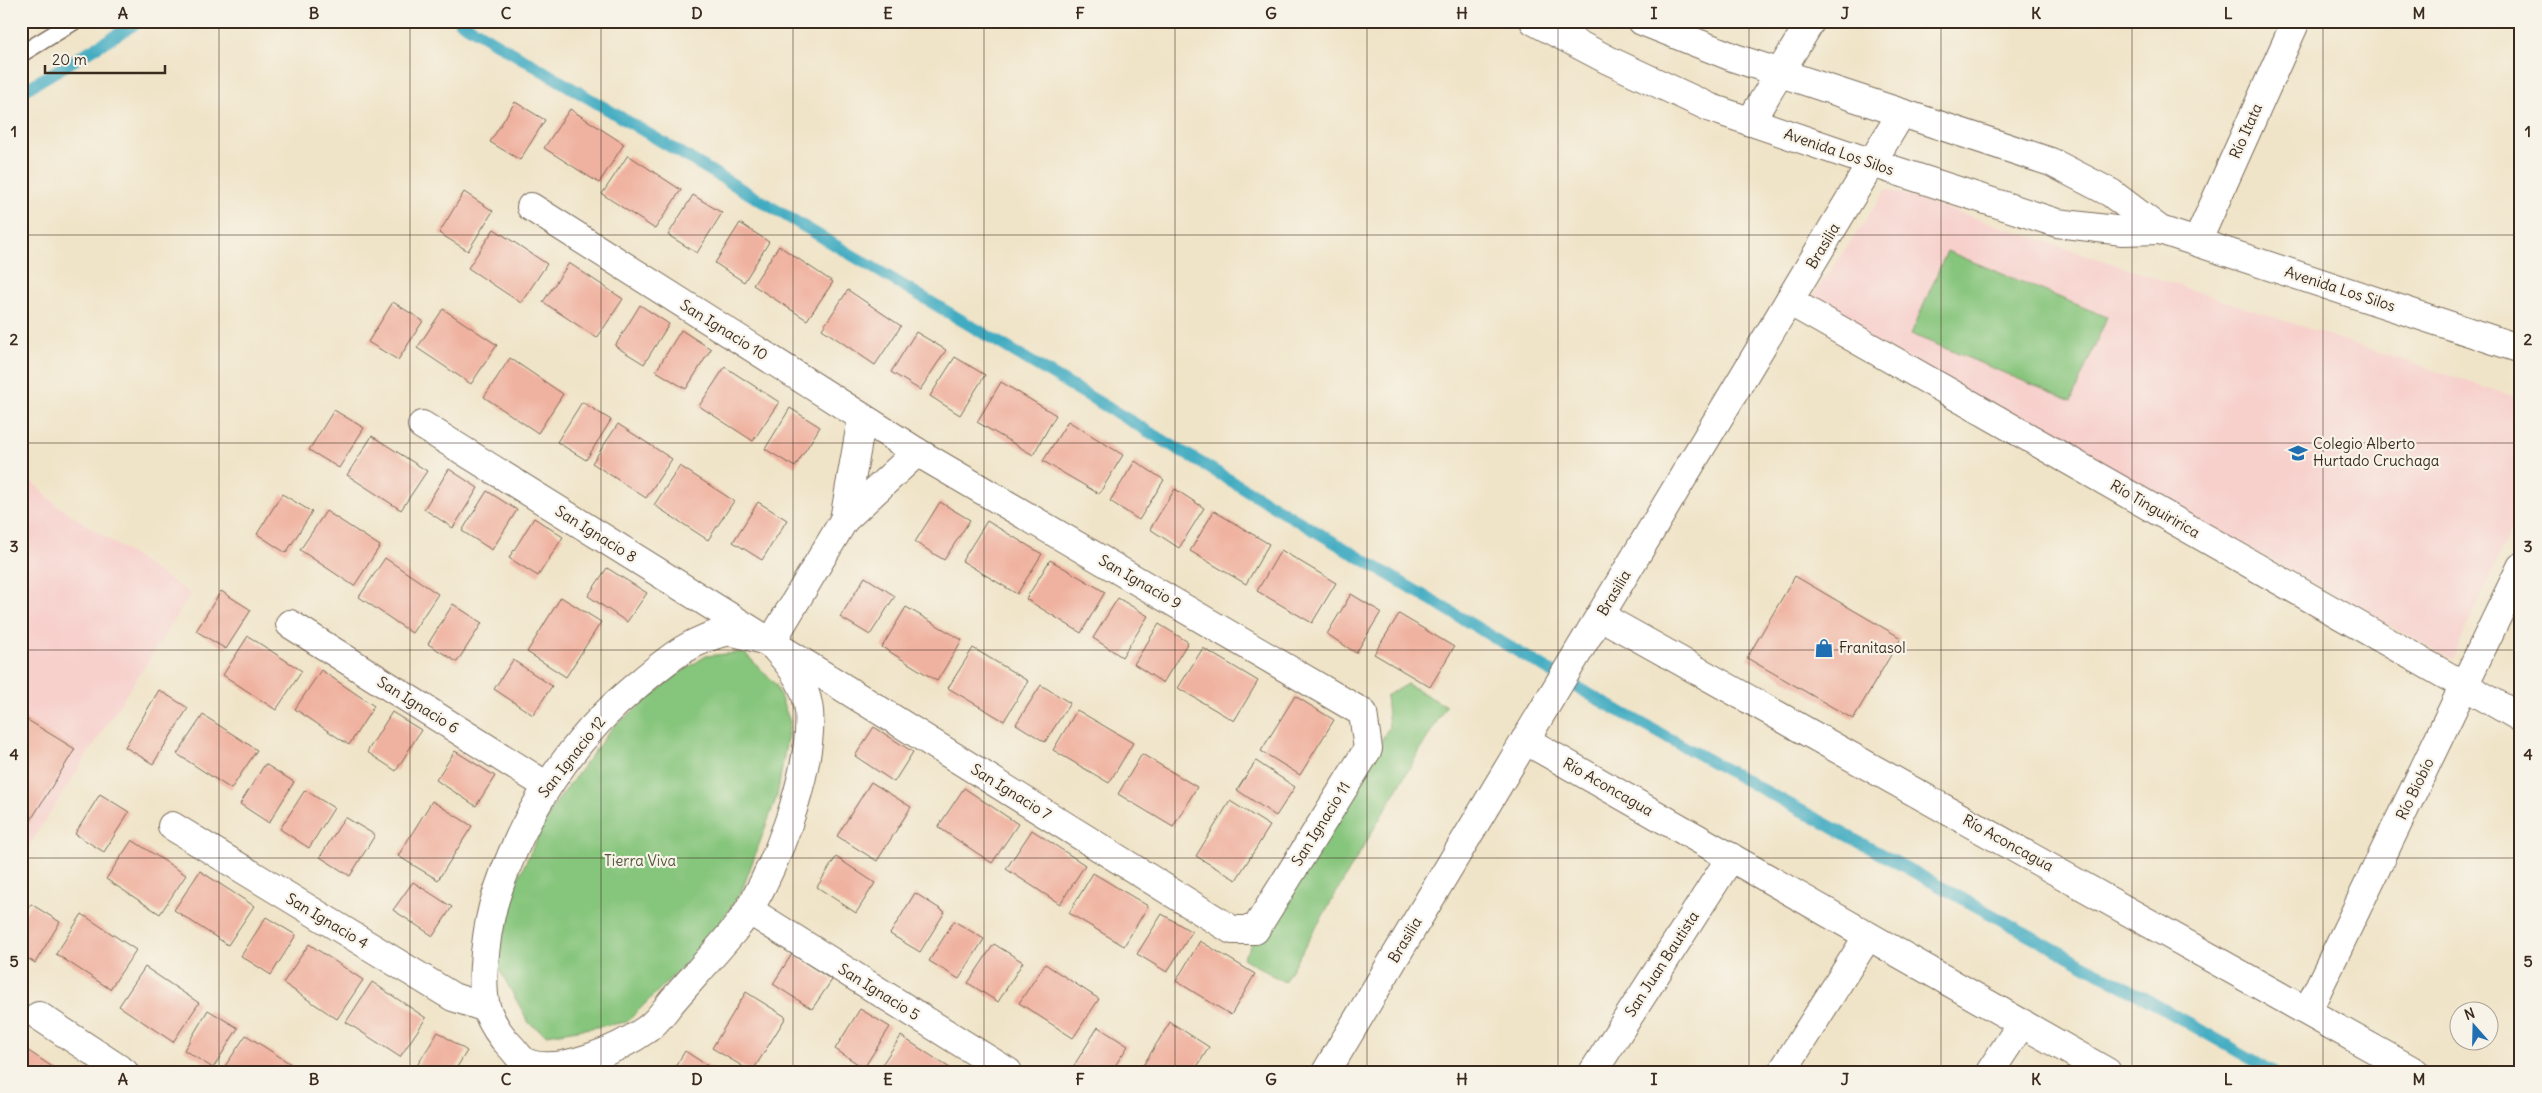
<svg xmlns="http://www.w3.org/2000/svg" width="2542" height="1093" font-family="Delius,sans-serif">
	<style>
		.built { fill: #f7d0cc }
		.green { fill: #86c57c; stroke: #60784d }
		.lines { fill: none; stroke-linecap: round; stroke-linejoin: round }
		.stream { stroke: #41abc1; stroke-width: 12 }
		.building { fill: #f0b2a0 }
		.lane-casing { stroke: #7a6b5a; stroke-width: 19 }
		.street-casing { stroke: #7a6b5a; stroke-width: 30 }
		.secondary-casing { stroke: #7a6b5a; stroke-width: 30 }
		.lane { stroke: #fff; stroke-width: 16 }
		.street { stroke: #fff; stroke-width: 28 }
		.secondary { stroke: #fff; stroke-width: 28 }
		.grid { fill: none; stroke: #3b2a1e; stroke-width: 1; stroke-opacity: 0.55 }
		.labels { text-anchor: middle; stroke-width: 4.5; stroke-linejoin: round; paint-order: stroke }
		.street-label { font-size: 15px; fill: #3b2a1e; stroke: #f7f3e8 }
		.poi-label { font-size: 15px; fill: #3b2a1e; stroke: #f7f3e8; text-anchor: start }
		.park-label { font-size: 15px; fill: #52583a; stroke: #f7f3e8 }
		.neatline { fill: none; stroke: #3b2a1e; stroke-width: 2 }
		.grid-label { font-size: 16px; text-anchor: middle; font-weight: bold; fill: #3b2a1e }
	</style>
	<rect width="100%" height="100%" fill="#f7f3e8"/>
	<filter id="ink" filterUnits="userSpaceOnUse"><feTurbulence type="fractalNoise" baseFrequency=".02" numOctaves="2"/><feDisplacementMap in="SourceGraphic" scale="10" xChannelSelector="R" yChannelSelector="G"/><feConvolveMatrix kernelMatrix="1 2 1 2 8 2 1 2 1" color-interpolation-filters="sRGB"/></filter>
	<filter id="wash" filterUnits="userSpaceOnUse"><feTurbulence type="fractalNoise" baseFrequency=".0096" numOctaves="4" result="noise"/><feDisplacementMap in="SourceGraphic" scale="20" xChannelSelector="R" yChannelSelector="G"/><feGaussianBlur stdDeviation="1.12" result="paint"/><feColorMatrix in="noise" values="0 0 0 0 0 0 0 0 0 0 0 0 0 0 0 0 0 1.4 0 .05"/><feComposite in="paint" operator="in"/></filter>
	<g filter="url(#wash)">
		<rect width="100%" height="100%" fill="#f0e4c8"/>
		<!-- built -->
		<g class="built">
			<path d="M1887 189 2521 399V507L2452 660 1807 304Z"/>
			<path d="M21 472 57 505 191 594 21 858Z"/>
		</g>
		<!-- green -->
		<g class="green">
			<path d="M1947 251 2107 317 2071 401 1911 334Z"/>
			<path d="M744 652 776 685 790 722 777 796 741 893 708 941 627 1022 547 1035 529 1023 497 965 509 897 552 808 612 728 678 674 706 656Z"/>
			<path d="M1407 684 1446 706 1284 982 1243 958 1255 938 1270 930 1389 727 1386 696Z"/>
		</g>
		<g class="lines">
			<!-- stream -->
			<g class="stream">
				<path d="M459 21 1599 700 2146 999 2274 1072"/>
				<path d="M21 92 140 21"/>
			</g>
		</g>
		<g id="blocks">
			<!-- building -->
			<g class="building">
				<path d="M515 102 545 120 520 160 490 142Z"/>
				<path d="M570 109 624 144 599 183 544 148Z"/>
				<path d="M628 155 681 190 655 229 602 194Z"/>
				<path d="M464 192 493 211 468 251 439 233Z"/>
				<path d="M693 195 722 213 697 253 668 235Z"/>
				<path d="M740 223 769 242 744 282 715 263Z"/>
				<path d="M494 229 547 264 521 303 468 268Z"/>
				<path d="M779 246 833 282 807 320 753 285Z"/>
				<path d="M569 263 623 299 597 338 543 302Z"/>
				<path d="M848 290 901 326 875 365 822 329Z"/>
				<path d="M393 302 423 321 398 360 368 342Z"/>
				<path d="M640 305 669 324 644 364 615 346Z"/>
				<path d="M443 309 497 345 471 384 417 348Z"/>
				<path d="M681 330 711 349 686 389 656 371Z"/>
				<path d="M916 332 946 350 920 390 891 372Z"/>
				<path d="M955 357 985 375 960 415 930 396Z"/>
				<path d="M510 358 563 394 538 433 484 397Z"/>
				<path d="M725 367 779 402 753 441 699 406Z"/>
				<path d="M1001 382 1056 415 1033 455 977 422Z"/>
				<path d="M582 402 611 420 586 460 557 442Z"/>
				<path d="M790 408 820 427 795 467 765 449Z"/>
				<path d="M334 410 364 428 339 468 309 450Z"/>
				<path d="M1068 421 1123 455 1099 494 1043 461Z"/>
				<path d="M618 424 672 459 646 498 592 463Z"/>
				<path d="M372 436 427 471 401 510 347 475Z"/>
				<path d="M1135 461 1164 480 1139 520 1110 501Z"/>
				<path d="M680 466 734 501 708 540 654 505Z"/>
				<path d="M449 469 478 488 453 528 424 509Z"/>
				<path d="M1175 489 1204 508 1179 548 1150 529Z"/>
				<path d="M487 491 517 510 492 550 462 531Z"/>
				<path d="M282 494 312 512 286 553 257 534Z"/>
				<path d="M758 502 787 520 762 560 733 542Z"/>
				<path d="M940 502 970 520 944 560 915 542Z"/>
				<path d="M326 511 380 546 354 586 300 550Z"/>
				<path d="M1214 511 1269 544 1246 584 1190 551Z"/>
				<path d="M534 518 563 537 538 576 509 558Z"/>
				<path d="M987 521 1042 554 1017 594 962 561Z"/>
				<path d="M1281 550 1336 583 1312 623 1257 591Z"/>
				<path d="M385 558 438 594 412 633 359 597Z"/>
				<path d="M1050 560 1105 592 1081 633 1026 599Z"/>
				<path d="M607 568 647 593 627 622 588 596Z"/>
				<path d="M1795 576 1901 638 1853 719 1747 658Z"/>
				<path d="M865 577 895 596 870 635 840 617Z"/>
				<path d="M221 591 251 610 226 649 196 631Z"/>
				<path d="M1351 594 1381 612 1356 653 1327 634Z"/>
				<path d="M561 597 601 622 566 677 527 652Z"/>
				<path d="M1118 598 1148 616 1122 657 1093 638Z"/>
				<path d="M453 604 482 623 457 662 428 644Z"/>
				<path d="M906 607 962 640 937 681 882 647Z"/>
				<path d="M1399 614 1454 647 1430 687 1374 654Z"/>
				<path d="M1159 624 1188 642 1163 683 1134 664Z"/>
				<path d="M248 636 302 671 276 710 223 675Z"/>
				<path d="M973 648 1028 681 1004 721 948 688Z"/>
				<path d="M1203 648 1258 681 1234 721 1178 688Z"/>
				<path d="M513 660 552 686 533 715 494 689Z"/>
				<path d="M321 670 374 706 349 745 295 709Z"/>
				<path d="M1041 685 1070 703 1045 742 1016 724Z"/>
				<path d="M159 690 188 708 153 764 125 747Z"/>
				<path d="M1295 696 1334 720 1300 775 1261 751Z"/>
				<path d="M1077 710 1133 743 1109 783 1053 750Z"/>
				<path d="M392 712 421 730 396 771 367 752Z"/>
				<path d="M203 715 257 750 231 789 177 754Z"/>
				<path d="M21 716 75 749 21 836Z"/>
				<path d="M874 727 913 752 894 782 855 756Z"/>
				<path d="M455 751 495 776 476 806 436 780Z"/>
				<path d="M1142 754 1197 787 1173 827 1118 794Z"/>
				<path d="M1256 761 1295 787 1276 816 1237 790Z"/>
				<path d="M265 764 294 782 269 823 240 804Z"/>
				<path d="M871 782 911 807 877 861 837 836Z"/>
				<path d="M964 788 1018 824 992 863 938 827Z"/>
				<path d="M305 790 334 808 309 848 280 829Z"/>
				<path d="M100 794 129 812 104 852 75 834Z"/>
				<path d="M432 801 472 826 438 880 398 856Z"/>
				<path d="M1230 801 1270 826 1236 880 1196 856Z"/>
				<path d="M345 817 375 835 350 876 320 857Z"/>
				<path d="M1032 830 1085 865 1060 904 1006 869Z"/>
				<path d="M132 840 186 875 160 914 106 879Z"/>
				<path d="M836 857 875 883 856 913 817 887Z"/>
				<path d="M200 871 254 906 228 945 174 910Z"/>
				<path d="M1093 873 1148 906 1124 946 1069 913Z"/>
				<path d="M413 882 452 907 433 936 393 910Z"/>
				<path d="M915 893 945 912 920 952 890 934Z"/>
				<path d="M31 904 60 922 35 963 21 954V919Z"/>
				<path d="M82 914 136 950 110 989 56 954Z"/>
				<path d="M1162 914 1192 932 1167 972 1137 954Z"/>
				<path d="M266 917 296 935 271 975 241 956Z"/>
				<path d="M954 921 984 939 959 979 929 961Z"/>
				<path d="M1200 941 1255 974 1231 1015 1176 981Z"/>
				<path d="M309 944 363 980 337 1019 283 983Z"/>
				<path d="M994 944 1023 962 998 1002 968 983Z"/>
				<path d="M792 954 832 980 812 1009 773 984Z"/>
				<path d="M1045 964 1099 999 1073 1038 1019 1003Z"/>
				<path d="M145 967 199 1003 173 1042 119 1006Z"/>
				<path d="M372 982 426 1018 400 1057 346 1022Z"/>
				<path d="M746 992 786 1017 752 1072 712 1048Z"/>
				<path d="M860 1009 890 1027 864 1068 835 1049Z"/>
				<path d="M208 1010 238 1028 213 1068 184 1050Z"/>
				<path d="M1170 1022 1209 1047 1194 1072H1139Z"/>
				<path d="M1098 1027 1128 1046 1111 1072H1081L1073 1067Z"/>
				<path d="M438 1032 467 1051 454 1072H413Z"/>
				<path d="M246 1035 300 1070 299 1072H221Z"/>
				<path d="M901 1036 956 1072H877Z"/>
				<path d="M21 1046 60 1072H21Z"/>
				<path d="M685 1051 717 1072H672Z"/>
			</g>
		</g>
	</g>
	<g filter="url(#ink)">
		<use href="#blocks" fill-opacity="0" stroke="#7a6b5a" stroke-width="1"/>
		<g class="lines">
			<!-- lane casing -->
			<g class="lane-casing">
				<path id="lane" d="M21 54 75 21"/>
			</g>
			<!-- street casing -->
			<g class="street-casing">
				<g id="street">
					<path d="M2197 242 2296 21"/>
					<path d="M1789 301 2521 718"/>
					<path d="M422 425 1232 930H1255L1368 749 1363 713 917 452 531 207"/>
					<path d="M844 520 862 418"/>
					<path d="M1600 616 2415 1072"/>
					<path d="M290 624 547 786"/>
					<path d="M730 631C742 635 758 637 770 643 774 646 779 653 783 657 796 672 807 691 809 711 814 769 772 883 736 928 716 952 695 975 674 999 666 1008 658 1022 647 1029 621 1048 557 1077 525 1062 520 1059 515 1051 511 1047 501 1037 492 1023 487 1010 478 983 488 919 497 893 524 812 571 740 636 686 666 661 690 639 730 631Z"/>
					<path d="M770 644 844 520 917 452"/>
					<path d="M1525 740 2107 1072"/>
					<path d="M172 826 453 997 486 1008"/>
					<path d="M750 911 1008 1072"/>
					<path d="M2308 1010 2521 567"/>
					<path d="M39 1016 124 1072"/>
					<path d="M1593 1072 1731 857"/>
					<path d="M1782 1072 1868 936"/>
					<path d="M1990 1072 2022 1023"/>
				</g>
			</g>
			<!-- secondary casing -->
			<g class="secondary-casing">
				<g id="secondary">
					<path d="M1534 21 1608 60 1711 108 1872 163 2057 223 2123 231 2160 230"/>
					<path d="M1642 21 1735 58 2051 162 2111 193 2160 230 2521 349"/>
					<path d="M1750 122 1811 21"/>
					<path d="M1326 1072 1901 114"/>
				</g>
			</g>
			<!-- lane -->
			<use href="#lane" class="lane"/>
			<!-- street -->
			<use href="#street" class="street"/>
			<!-- secondary -->
			<use href="#secondary" class="secondary"/>
		</g>
	</g>
	<!-- grid -->
	<path class="grid" d="M219 21V1072M410 21V1072M601 21V1072M793 21V1072M984 21V1072M1175 21V1072M1367 21V1072M1558 21V1072M1749 21V1072M1941 21V1072M2132 21V1072M2323 21V1072M21 235H2521M21 443H2521M21 650H2521M21 858H2521"/>
	<!-- icons -->
	<defs>
		<g id="school-bare" transform="scale(1.5)"><path d="M0-5L7-2L0 1L-7-2ZM-4 1L0 2.5L4 1V4Q0 6-4 4Z" fill="#1f6fb2" stroke="#f7f3e8" stroke-width="2.5" paint-order="stroke"/></g>
		<g id="shop-bare" transform="scale(1.5)"><path d="M-5-2.5h2.3a2.7 3.5 0 0 1 5.4 0H5L5.5 6h-11ZM-1.5-2.5h3a1.5 2.3 0 0 0-3 0Z" fill="#1f6fb2" stroke="#f7f3e8" stroke-width="2.5" paint-order="stroke"/></g>
	</defs>
	<g fill-rule="evenodd">
		<use href="#school-bare" x="2298" y="453"/>
		<use href="#shop-bare" x="1824" y="648"/>
	</g>
	<g class="labels">
		<!-- street labels -->
		<g class="street-label">
			<text transform="translate(2246 131) rotate(-66)" y="5">Río Itata</text>
			<text transform="translate(1839 152) rotate(19)" y="5">Avenida Los Silos</text>
			<text transform="translate(1823 246) rotate(-59)" y="5">Brasilia</text>
			<text transform="translate(2340 289) rotate(18)" y="5">Avenida Los Silos</text>
			<text transform="translate(724 330) rotate(32)" y="5">San Ignacio 10</text>
			<text transform="translate(2155 509) rotate(30)" y="5">Río Tinguiririca</text>
			<text transform="translate(596 534) rotate(32)" y="5">San Ignacio 8</text>
			<text transform="translate(1140 582) rotate(30)" y="5">San Ignacio 9</text>
			<text transform="translate(1614 593) rotate(-59)" y="5">Brasilia</text>
			<text transform="translate(418 705) rotate(32)" y="5">San Ignacio 6</text>
			<text transform="translate(572 757) rotate(-52)" y="5">San Ignacio 12</text>
			<text transform="translate(1608 787) rotate(30)" y="5">Río Aconcagua</text>
			<text transform="translate(2415 789) rotate(-64)" y="5">Río Biobío</text>
			<text transform="translate(1011 792) rotate(32)" y="5">San Ignacio 7</text>
			<text transform="translate(1321 824) rotate(-58)" y="5">San Ignacio 11</text>
			<text transform="translate(2008 843) rotate(29)" y="5">Río Aconcagua</text>
			<text transform="translate(327 921) rotate(31)" y="5">San Ignacio 4</text>
			<text transform="translate(1405 940) rotate(-59)" y="5">Brasilia</text>
			<text transform="translate(1662 964) rotate(-57)" y="5">San Juan Bautista</text>
			<text transform="translate(879 992) rotate(32)" y="5">San Ignacio 5</text>
		</g>
		<!-- poi labels -->
		<g class="poi-label">
			<text x="2313" y="449">Colegio Alberto<tspan x="2313" dy="17">Hurtado Cruchaga</tspan></text>
			<text x="1839" y="653">Franitasol</text>
		</g>
		<!-- park labels -->
		<g class="park-label">
			<text x="640" y="866">Tierra Viva</text>
		</g>
	</g>
	<!-- margin -->
	<rect width="2542" height="1093" fill="none" stroke="#f7f3e8" stroke-width="55"/>
	<!-- north arrow -->
	<g transform="translate(2474 1026) rotate(340)"><circle r="24" fill="#f7f3e8" stroke="#aca397"/>
	<path d="M0-4L9 19L0 12L-9 19Z" fill="#1f6fb2"/>
	<text y="-8" font-size="14" font-weight="bold" text-anchor="middle" fill="#3b2a1e">N</text>
	</g>
	<!-- scale -->
	<path d="M45 65v8h120v-8" fill="none" stroke="#3b2a1e" stroke-width="2.5"/>
	<text x="52" y="65" font-size="15" fill="#3b2a1e" stroke="#f7f3e8" stroke-width="4" paint-order="stroke">20 m</text>
	<rect x="28" y="28" width="2486" height="1038" class="neatline"/>
	<g class="grid-label">
		<text x="123" y="19">A</text>
		<text x="314" y="19">B</text>
		<text x="506" y="19">C</text>
		<text x="697" y="19">D</text>
		<text x="888" y="19">E</text>
		<text x="1080" y="19">F</text>
		<text x="1271" y="19">G</text>
		<text x="1462" y="19">H</text>
		<text x="1654" y="19">I</text>
		<text x="1845" y="19">J</text>
		<text x="2036" y="19">K</text>
		<text x="2228" y="19">L</text>
		<text x="2419" y="19">M</text>
		<text x="14" y="137">1</text>
		<text x="2528" y="137">1</text>
		<text x="14" y="345">2</text>
		<text x="2528" y="345">2</text>
		<text x="14" y="552">3</text>
		<text x="2528" y="552">3</text>
		<text x="14" y="760">4</text>
		<text x="2528" y="760">4</text>
		<text x="14" y="967">5</text>
		<text x="2528" y="967">5</text>
		<text x="123" y="1085">A</text>
		<text x="314" y="1085">B</text>
		<text x="506" y="1085">C</text>
		<text x="697" y="1085">D</text>
		<text x="888" y="1085">E</text>
		<text x="1080" y="1085">F</text>
		<text x="1271" y="1085">G</text>
		<text x="1462" y="1085">H</text>
		<text x="1654" y="1085">I</text>
		<text x="1845" y="1085">J</text>
		<text x="2036" y="1085">K</text>
		<text x="2228" y="1085">L</text>
		<text x="2419" y="1085">M</text>
	</g>
</svg>
